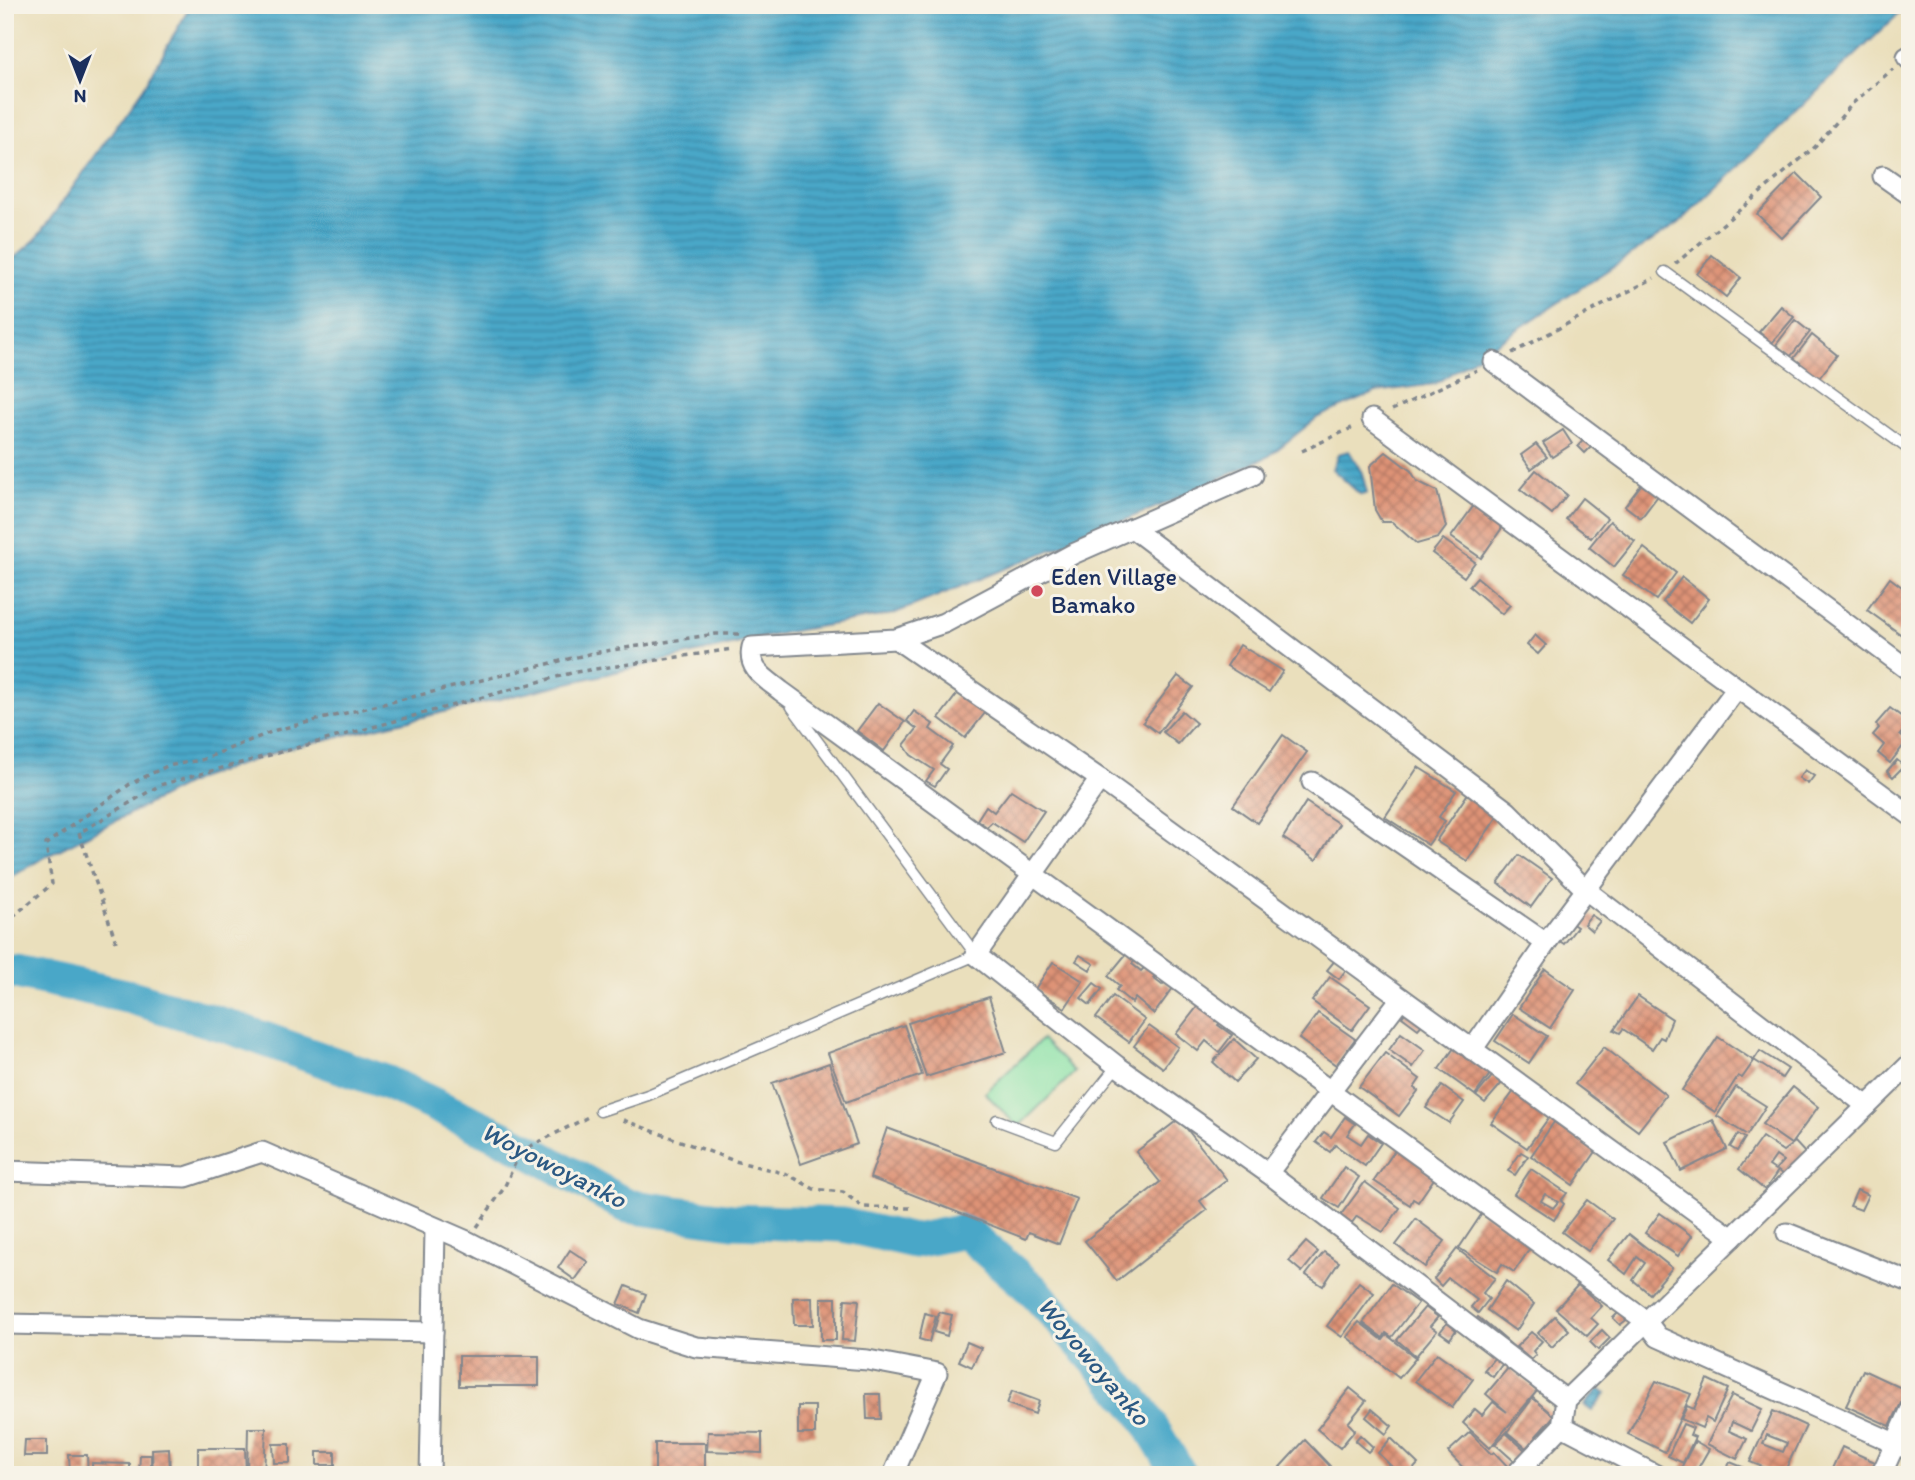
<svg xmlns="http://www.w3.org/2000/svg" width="1915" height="1480" font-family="Itim,sans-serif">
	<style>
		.green { fill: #88e2a6; stroke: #528882; stroke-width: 2 }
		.water { fill: url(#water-rules); stroke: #326b93; stroke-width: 2 }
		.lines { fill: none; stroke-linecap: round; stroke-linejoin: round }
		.river { stroke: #49a7c8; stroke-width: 35 }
		.building { fill: url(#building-cross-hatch); fill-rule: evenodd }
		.lane-casing { stroke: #82878d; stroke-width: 13 }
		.street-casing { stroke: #82878d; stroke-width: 23 }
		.path { stroke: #82878d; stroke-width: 3.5; stroke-dasharray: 5 5; stroke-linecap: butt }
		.lane { stroke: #fff; stroke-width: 10 }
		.street { stroke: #fff; stroke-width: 19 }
		.poi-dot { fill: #d1495b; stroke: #f7f3e8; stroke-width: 2.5 }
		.labels { text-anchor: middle; stroke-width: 6; stroke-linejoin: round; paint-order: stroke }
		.poi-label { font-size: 24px; fill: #1b2f5e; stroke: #f7f3e8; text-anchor: start }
		.water-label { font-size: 26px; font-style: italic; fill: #2b5983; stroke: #f7f3e8 }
	</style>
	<defs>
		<pattern id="water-rules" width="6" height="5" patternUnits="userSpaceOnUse" patternTransform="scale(1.75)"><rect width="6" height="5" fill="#49a7c8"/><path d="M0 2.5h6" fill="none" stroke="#3c88a6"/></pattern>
		<pattern id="building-cross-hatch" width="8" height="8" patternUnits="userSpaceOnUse" patternTransform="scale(1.75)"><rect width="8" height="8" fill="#de9376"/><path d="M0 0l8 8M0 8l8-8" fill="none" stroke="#b37864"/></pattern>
	</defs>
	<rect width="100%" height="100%" fill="#f7f3e8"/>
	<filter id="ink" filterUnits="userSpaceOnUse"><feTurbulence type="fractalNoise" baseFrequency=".0143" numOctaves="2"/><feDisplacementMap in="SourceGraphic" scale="14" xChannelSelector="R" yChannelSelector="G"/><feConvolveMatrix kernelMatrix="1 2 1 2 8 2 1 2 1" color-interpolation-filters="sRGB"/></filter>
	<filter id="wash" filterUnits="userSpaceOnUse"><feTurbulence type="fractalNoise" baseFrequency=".00686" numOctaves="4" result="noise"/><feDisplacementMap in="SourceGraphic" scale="28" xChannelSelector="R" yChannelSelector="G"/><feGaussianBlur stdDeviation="1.57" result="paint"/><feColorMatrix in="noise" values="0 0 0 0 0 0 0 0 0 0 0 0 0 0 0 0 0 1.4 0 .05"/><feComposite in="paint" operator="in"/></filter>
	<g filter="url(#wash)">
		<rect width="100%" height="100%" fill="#eadfbc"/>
		<!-- green -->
		<path class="green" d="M1042 1039 1075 1072 1018 1127 985 1093Z"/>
		<!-- water -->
		<g class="water">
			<path d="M191 5H1908L1679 223 1435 384 1376 392 1318 417 1269 456 1164 504 893 614 787 632 285 749 197 779 43 858 5 881V266L36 239 144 87Z"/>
			<path d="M1349 451 1362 473 1367 493 1361 495 1332 469 1338 454Z"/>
			<path d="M1599 1389 1606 1394 1592 1411 1584 1405Z"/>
		</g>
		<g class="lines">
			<!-- river -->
			<path class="river" d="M5 973 16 972 131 997 227 1026 388 1083 515 1143 627 1206 733 1221 843 1225 914 1241 965 1231 1034 1291 1141 1410 1180 1475"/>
		</g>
		<g id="blocks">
			<!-- building -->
			<g class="building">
				<path d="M1797 173 1821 197 1782 238 1757 214Z"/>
				<path d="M1712 255 1741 278 1726 297 1697 274Z"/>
				<path d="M1781 306 1794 317 1772 343 1759 332Z"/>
				<path d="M1795 320 1810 332 1791 356 1776 345Z"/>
				<path d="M1812 335 1837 355 1819 378 1794 358Z"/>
				<path d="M1563 430 1572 444 1552 457 1543 443Z"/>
				<path d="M1587 436 1595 443 1585 453 1578 446Z"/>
				<path d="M1536 444 1547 457 1531 469 1521 455Z"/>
				<path d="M1386 452 1411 471 1417 481 1437 491 1446 527 1438 538 1417 544 1392 522H1382L1375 510 1370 466Z"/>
				<path d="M1536 470 1567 495 1552 514 1520 489Z"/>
				<path d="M1644 481 1660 493 1641 518 1625 506Z"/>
				<path d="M1582 498 1607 518 1591 538 1566 519Z"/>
				<path d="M1475 504 1504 525 1481 558 1451 537Z"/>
				<path d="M1610 521 1635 541 1614 567 1589 547Z"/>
				<path d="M1443 539 1475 562 1464 577 1432 553Z"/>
				<path d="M1644 548 1676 573 1656 600 1623 575Z"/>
				<path d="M1477 577 1510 605 1502 614 1469 586Z"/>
				<path d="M1682 577 1709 599 1690 623 1663 602Z"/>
				<path d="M1890 578 1910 593V641L1867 610Z"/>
				<path d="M1535 635 1546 645 1538 654 1527 645Z"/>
				<path d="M1240 645 1283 671 1269 692 1227 666Z"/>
				<path d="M1178 676 1193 687 1158 733 1143 722Z"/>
				<path d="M958 693 985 713 965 738 939 718Z"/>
				<path d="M878 703 905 722 884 751 857 731Z"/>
				<path d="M1890 708 1910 723 1900 735 1907 741 1890 763 1878 753 1884 745 1873 735 1879 728 1876 724Z"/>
				<path d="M914 711 933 724 930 729 953 746 940 764 947 769 935 786 926 781 934 770 911 755 904 745 917 729 907 721Z"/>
				<path d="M1182 711 1196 723 1178 744 1163 732Z"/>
				<path d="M1283 735 1307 752 1257 823 1233 806Z"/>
				<path d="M1897 760 1904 766 1893 777 1887 771Z"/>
				<path d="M1418 767 1456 791 1439 817 1445 821 1428 845 1385 817Z"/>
				<path d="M1805 770 1814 776 1808 784 1799 778Z"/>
				<path d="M1011 790 1044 811 1023 842 992 822 987 827 977 820 986 806 994 812Z"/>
				<path d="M1469 792 1500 813 1467 861 1436 841Z"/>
				<path d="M1306 802 1339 824 1316 860 1283 838Z"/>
				<path d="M1519 855 1552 878 1531 907 1498 883Z"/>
				<path d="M1591 915 1600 921 1592 931 1584 924Z"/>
				<path d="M1568 921 1577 927 1564 944 1555 938Z"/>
				<path d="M1127 953 1135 960 1132 964 1141 971 1147 965 1157 973 1153 978 1162 985 1165 982 1173 988 1154 1014 1135 998 1132 1003 1116 990 1120 986 1108 976Z"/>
				<path d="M1080 955 1094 964 1090 970 1076 961Z"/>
				<path d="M1336 959 1348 967 1339 979 1327 970Z"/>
				<path d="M1053 962 1083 981 1065 1008 1035 989Z"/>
				<path d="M1545 969 1575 990 1550 1028 1519 1008Z"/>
				<path d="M1330 977 1370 1005 1352 1030 1312 1001Z"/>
				<path d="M1094 983 1102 989 1090 1005 1081 998Z"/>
				<path d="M1113 996 1145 1020 1129 1042 1096 1018Z"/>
				<path d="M1638 996 1672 1019 1664 1039 1660 1037 1652 1049 1623 1029 1620 1033 1614 1030Z"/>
				<path d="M989 997 1006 1052 926 1077 908 1023Z"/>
				<path d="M1201 1002 1223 1019 1218 1025 1232 1035 1219 1052 1206 1041 1198 1051 1176 1034Z"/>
				<path d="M1408 1009 1425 1021 1418 1029 1402 1017Z"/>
				<path d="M1318 1013 1355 1039 1336 1065 1299 1039Z"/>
				<path d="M1513 1014 1547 1036 1529 1063 1495 1041Z"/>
				<path d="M904 1025 922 1075 846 1102 828 1053Z"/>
				<path d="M1149 1026 1178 1047 1163 1068 1134 1046Z"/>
				<path d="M1401 1033 1425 1050 1413 1067 1389 1050Z"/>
				<path d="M1718 1037 1754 1061 1742 1078 1738 1076 1715 1112 1682 1090Z"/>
				<path d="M1234 1039 1256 1059 1235 1082 1213 1062Z"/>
				<path d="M1457 1044 1493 1070 1475 1095 1439 1069Z"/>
				<path d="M1604 1047 1666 1095 1638 1131 1575 1084Z"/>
				<path d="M1760 1051 1788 1069 1782 1078 1754 1060Z"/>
				<path d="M1385 1053 1420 1079 1414 1088 1418 1091 1399 1116 1359 1087Z"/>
				<path d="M829 1063 857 1144 801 1164 772 1083Z"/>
				<path d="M1493 1075 1503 1082 1485 1103 1476 1096Z"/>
				<path d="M1442 1086 1464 1102 1449 1123 1426 1108Z"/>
				<path d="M1736 1087 1766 1106 1747 1135 1717 1116Z"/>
				<path d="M1793 1087 1818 1107 1791 1144 1762 1124Z"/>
				<path d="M1514 1091 1550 1116 1527 1148 1491 1123Z"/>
				<path d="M1345 1117 1355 1124 1347 1135 1361 1144 1368 1134 1381 1143 1365 1166 1335 1145 1330 1152 1316 1142 1324 1132 1331 1137Z"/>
				<path d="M1179 1119 1227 1180 1200 1201 1207 1210 1117 1281 1085 1241 1160 1182 1136 1152Z"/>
				<path d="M1713 1120 1727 1149 1681 1171 1667 1142Z"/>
				<path d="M1554 1122 1597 1150 1573 1185 1531 1156Z"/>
				<path d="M887 1128 1077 1199 1059 1244 1029 1232 1026 1239 870 1178Z"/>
				<path d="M1738 1134 1745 1138 1737 1151 1730 1147Z"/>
				<path d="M1762 1137 1783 1151 1795 1142 1807 1155 1787 1178 1778 1171 1765 1190 1739 1169ZM1776 1156 1783 1161 1775 1170 1769 1166Z"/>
				<path d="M1398 1146 1438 1173 1418 1202 1413 1199 1410 1205 1374 1181Z"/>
				<path d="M1521 1152 1528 1156 1515 1175 1508 1171Z"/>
				<path d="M1344 1167 1359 1177 1339 1208 1323 1198Z"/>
				<path d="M1531 1169 1567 1193 1561 1201 1564 1204 1554 1220 1514 1194ZM1545 1194 1558 1202 1553 1208 1541 1201Z"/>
				<path d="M1365 1182 1400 1208 1383 1232 1357 1216 1351 1224 1340 1216Z"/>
				<path d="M1857 1190 1868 1195 1861 1210 1850 1206Z"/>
				<path d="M1587 1200 1613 1219 1588 1251 1562 1232Z"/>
				<path d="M1483 1212 1533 1244 1514 1272 1502 1264 1497 1272 1459 1248Z"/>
				<path d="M1660 1213 1692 1236 1678 1256 1645 1233Z"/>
				<path d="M1416 1219 1445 1241 1425 1267 1396 1245Z"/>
				<path d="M1629 1234 1672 1268 1650 1294 1633 1280 1645 1263 1637 1257 1626 1274 1608 1260Z"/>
				<path d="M1306 1242 1318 1252 1302 1272 1289 1261Z"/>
				<path d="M1457 1249 1495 1278 1483 1293 1489 1299 1478 1313 1471 1307 1477 1300 1448 1278 1441 1286 1434 1279Z"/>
				<path d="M570 1250 588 1262 575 1280 558 1268Z"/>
				<path d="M1324 1252 1339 1262 1323 1286 1306 1275Z"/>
				<path d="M1506 1281 1534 1304 1516 1331 1487 1310Z"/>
				<path d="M1359 1282 1374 1293 1342 1337 1327 1326Z"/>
				<path d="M1392 1284 1418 1303 1392 1337 1386 1333 1383 1338 1363 1323Z"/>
				<path d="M1578 1285 1602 1306 1591 1318 1598 1324 1587 1336 1556 1309Z"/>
				<path d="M626 1286 646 1294 639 1313 618 1304Z"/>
				<path d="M812 1297 813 1325H794L793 1298Z"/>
				<rect x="821" y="1298" width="15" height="42"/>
				<path d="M845 1299 859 1300 855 1341 842 1340Z"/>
				<path d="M1425 1307 1438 1317 1430 1326 1437 1331 1416 1356 1397 1340Z"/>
				<path d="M1622 1309 1630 1317 1620 1325 1613 1318Z"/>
				<path d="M939 1312 952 1315 947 1336 934 1332Z"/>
				<path d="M925 1313 936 1316 929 1342 919 1339Z"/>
				<path d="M1555 1316 1569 1330 1552 1347 1538 1333Z"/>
				<path d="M1478 1317 1491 1328 1485 1336 1472 1326Z"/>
				<path d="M1359 1322 1383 1340 1387 1335 1416 1358 1399 1378 1347 1337Z"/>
				<path d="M1447 1323 1456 1330 1450 1339 1440 1332Z"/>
				<path d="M1493 1329 1514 1347 1508 1354 1487 1337Z"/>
				<path d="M1602 1330 1610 1338 1598 1350 1590 1342Z"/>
				<path d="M1531 1332 1542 1341 1533 1351 1536 1355 1531 1360 1516 1347Z"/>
				<path d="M967 1342 981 1348 972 1367 959 1361Z"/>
				<path d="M1437 1353 1473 1379 1452 1408 1415 1381Z"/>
				<rect x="459" y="1356" width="80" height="30"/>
				<path d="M1495 1357 1503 1363 1493 1377 1484 1370Z"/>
				<path d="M1509 1367 1537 1391 1490 1448 1463 1423 1475 1409 1482 1415 1493 1402 1507 1412 1486 1394Z"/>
				<path d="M1863 1370 1910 1392 1907 1405 1901 1403 1890 1426 1846 1406Z"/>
				<path d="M1707 1379 1728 1389 1713 1422 1706 1418 1702 1428 1681 1419 1687 1406 1694 1409Z"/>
				<path d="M1656 1381 1691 1394 1665 1452 1628 1434Z"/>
				<path d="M1350 1388 1366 1401 1348 1423 1355 1430 1340 1448 1317 1429Z"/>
				<path d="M1012 1391 1039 1401 1035 1414 1007 1404Z"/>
				<path d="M866 1394H880L881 1419H867Z"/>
				<path d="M1732 1395 1762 1409 1751 1431 1732 1422 1729 1431 1747 1439 1737 1459 1707 1444Z"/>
				<path d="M1533 1398 1554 1416 1536 1436 1539 1438 1534 1444 1531 1442 1526 1448 1507 1432Z"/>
				<rect x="798" y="1406" width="17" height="28"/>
				<path d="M1372 1409 1392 1426 1386 1434 1366 1417Z"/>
				<path d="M1773 1411 1806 1426 1783 1475 1750 1462ZM1767 1435 1787 1443 1783 1452 1763 1444Z"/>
				<path d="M1683 1424 1693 1428 1690 1435 1695 1437 1683 1463 1668 1456Z"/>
				<path d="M248 1428H266L264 1475H247Z"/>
				<path d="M708 1432 762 1433V1453L707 1451Z"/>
				<path d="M1470 1432 1491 1454 1494 1452 1512 1471 1508 1475H1470L1448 1452Z"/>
				<path d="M1506 1433 1525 1450 1514 1461 1495 1444Z"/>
				<path d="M1360 1435 1373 1447 1368 1452 1355 1441Z"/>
				<path d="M1391 1438 1418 1464 1408 1475H1400L1378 1453Z"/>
				<path d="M25 1440H47V1456H24Z"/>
				<path d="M1305 1440 1330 1466 1322 1475H1289L1280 1467Z"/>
				<path d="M1695 1441 1709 1449 1694 1475 1681 1468Z"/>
				<rect x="655" y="1443" width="50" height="32"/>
				<path d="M273 1444H290V1463H274Z"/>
				<path d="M1842 1447 1875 1462 1869 1475H1829Z"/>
				<path d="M169 1448 170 1475H153L152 1449Z"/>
				<path d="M198 1448H245L246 1475H198Z"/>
				<rect x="317" y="1452" width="18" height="13"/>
				<path d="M69 1455H87L88 1475H70Z"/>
				<path d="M140 1455H151V1473H139Z"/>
				<path d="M1730 1462 1762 1475H1724Z"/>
				<path d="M92 1463 130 1464V1475H92Z"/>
			</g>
		</g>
	</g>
	<g filter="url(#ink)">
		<use href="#blocks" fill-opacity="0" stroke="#82878d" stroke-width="2"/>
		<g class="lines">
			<!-- lane casing -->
			<g class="lane-casing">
				<g id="lane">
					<path d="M1665 272 1910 450"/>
					<path d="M600 1111 648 1095 976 955 792 707"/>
					<path d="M997 1120 1056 1142 1117 1066"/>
				</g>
			</g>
			<!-- street casing -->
			<g class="street-casing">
				<g id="street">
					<path d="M1907 57 1910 60"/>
					<path d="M1883 176 1910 195"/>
					<path d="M1494 362 1910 671"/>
					<path d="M1372 419 1910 815"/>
					<path d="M1253 475 1073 554 944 623 896 639 752 647C747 669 765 678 781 691L1646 1321 1658 1337 1910 1450"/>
					<path d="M1132 528 1507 811 1586 890 1867 1106"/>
					<path d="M896 639 1100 779 1732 1238"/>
					<path d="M1100 779 976 955 1117 1066 1268 1173 1566 1400"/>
					<path d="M1312 782 1546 943"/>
					<path d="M1472 1050 1546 943 1737 688"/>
					<path d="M5 1171 186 1177 262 1152 467 1241 639 1329 696 1347 868 1360 937 1373 893 1475"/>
					<path d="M1268 1173 1401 998"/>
					<path d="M1787 1233 1910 1282"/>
					<path d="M5 1324 433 1332"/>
					<path d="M1562 1426 1656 1475"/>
					<path d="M430 1475 435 1230"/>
					<path d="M1515 1475 1562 1426 1566 1400 1910 1064"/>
					<path d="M1881 1475 1910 1411"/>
				</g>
			</g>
			<!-- path -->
			<g class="path">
				<path d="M1675 264 1815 147 1853 103 1893 69"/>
				<path d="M1512 353 1654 278"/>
				<path d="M1392 410 1477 370"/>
				<path d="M1302 451 1356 426"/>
				<path d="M5 923 52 884 46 844 130 784 167 766 201 760 276 730 593 653 716 634H739"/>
				<path d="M116 942 79 833 160 785 575 672 733 649"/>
				<path d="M623 1120 735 1161 787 1174 814 1189 843 1192 863 1207 911 1208"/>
				<path d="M529 1147 590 1116"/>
				<path d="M477 1227 504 1188 517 1159"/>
			</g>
			<!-- lane -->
			<use href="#lane" class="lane"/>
			<!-- street -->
			<use href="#street" class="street"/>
		</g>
	</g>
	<!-- markers -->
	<circle class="poi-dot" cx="1037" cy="591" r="7"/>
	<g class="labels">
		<!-- poi labels -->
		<g class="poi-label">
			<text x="1051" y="585">Eden Village<tspan x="1051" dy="28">Bamako</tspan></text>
		</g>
		<!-- water labels -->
		<g class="water-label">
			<text transform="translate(554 1165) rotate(27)" y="9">Woyowoyanko</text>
			<text transform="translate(1094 1361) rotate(50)" y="9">Woyowoyanko</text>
		</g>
	</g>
	<!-- margin -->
	<rect width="1915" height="1480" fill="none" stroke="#f7f3e8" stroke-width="28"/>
	<!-- north arrow -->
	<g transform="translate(80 80) rotate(180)" stroke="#f7f3e8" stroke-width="5" paint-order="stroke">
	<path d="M0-5L12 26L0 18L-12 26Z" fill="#1b2f5e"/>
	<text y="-10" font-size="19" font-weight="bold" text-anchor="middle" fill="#1b2f5e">N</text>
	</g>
</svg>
